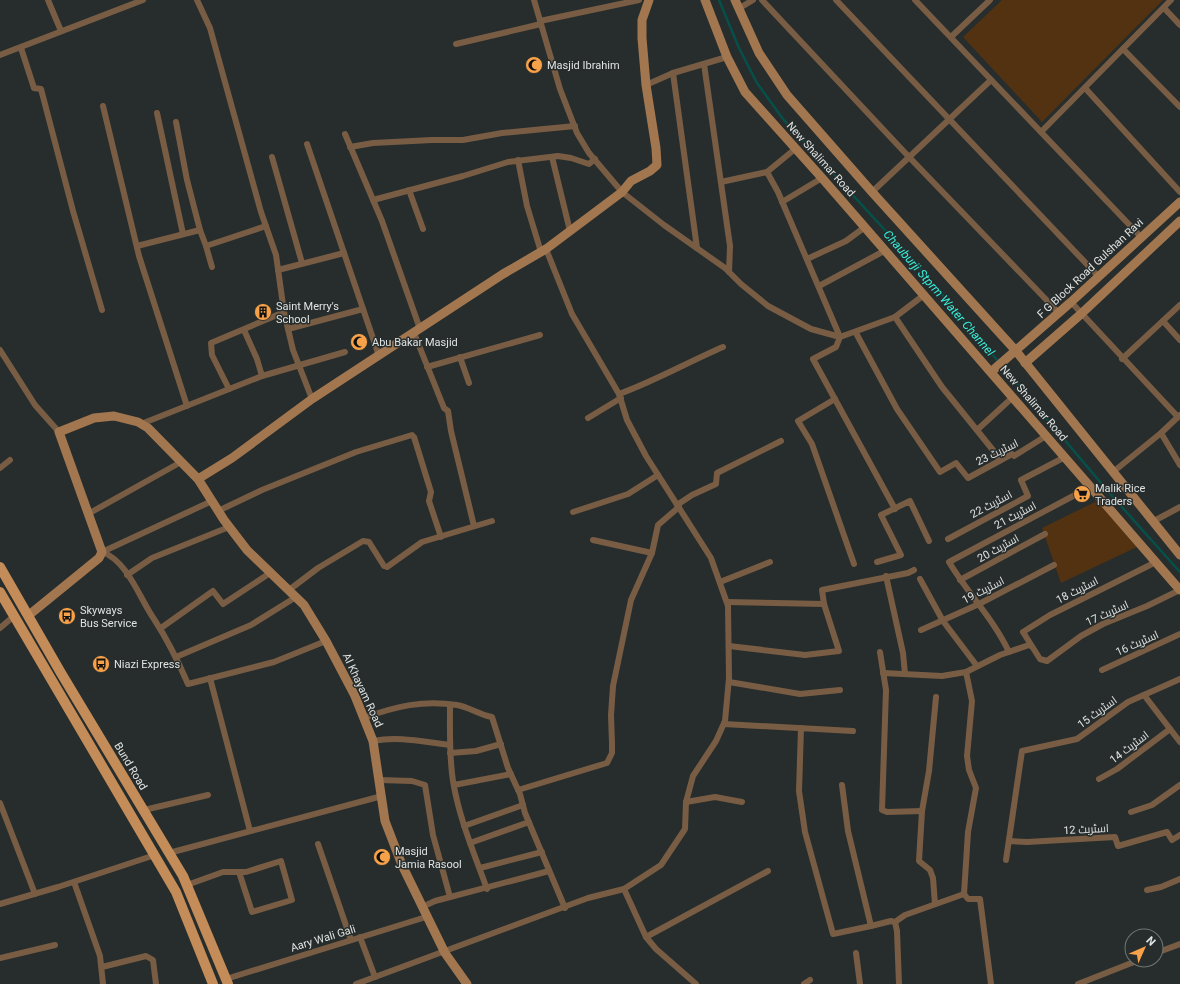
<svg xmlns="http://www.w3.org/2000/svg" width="1180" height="984" font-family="Roboto,Cairo,sans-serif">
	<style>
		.green { fill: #523211 }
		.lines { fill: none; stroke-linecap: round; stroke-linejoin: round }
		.stream { stroke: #05514a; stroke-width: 2.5 }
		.street { stroke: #785d44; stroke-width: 6 }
		.secondary { stroke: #a27750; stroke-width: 9 }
		.primary { stroke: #c38c58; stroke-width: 10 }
		.labels { text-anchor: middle; stroke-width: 3; stroke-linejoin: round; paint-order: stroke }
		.poi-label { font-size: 11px; fill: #dfe3e2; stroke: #272d2c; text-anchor: start }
		.street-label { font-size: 11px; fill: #dfe3e2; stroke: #272d2c }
		.water-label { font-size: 12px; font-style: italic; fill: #36efdb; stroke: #272d2c }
	</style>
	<rect width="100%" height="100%" fill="#272d2c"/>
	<!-- green -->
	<g class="green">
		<path d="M1002 0H1163L1042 122 963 37Z"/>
		<path d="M1101 499 1141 545 1061 583 1042 528Z"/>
	</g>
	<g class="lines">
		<!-- stream -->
		<path class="stream" d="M719 0 739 48 757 83 783 119 917 265 1112 496 1180 572"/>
		<!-- street -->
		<g class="street">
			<path d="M48 0 61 31"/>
			<path d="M197 0 210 28 261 212 276 255 284 312 293 350 312 399"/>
			<path d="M534 0 560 89 577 133 589 153 622 192 664 225 725 268 741 284 768 306 811 329 840 337 895 317 924 295"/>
			<path d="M762 0 909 157 1059 313"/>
			<path d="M836 0 1099 277"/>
			<path d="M915 0 1141 237"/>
			<path d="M1164 8 1180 25"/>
			<path d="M738 9 753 0"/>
			<path d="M540 21 639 0"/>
			<path d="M951 37 990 0"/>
			<path d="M456 44 541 24"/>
			<path d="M21 48 34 88 41 89 73 211 102 310"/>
			<path d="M1123 49 1180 107"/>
			<path d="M0 55 143 0"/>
			<path d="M704 64 730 246 729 272"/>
			<path d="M673 73 697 248"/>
			<path d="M646 85 673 73 727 57"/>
			<path d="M1085 88 1180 192"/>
			<path d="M103 106 139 256 187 406"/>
			<path d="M157 113 183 234"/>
			<path d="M176 122 187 180 200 230"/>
			<path d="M1041 132 1171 0"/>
			<path d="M345 134 382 221 420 329"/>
			<path d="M307 144 379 356"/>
			<path d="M350 147 373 143 432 140H463L502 133 575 126"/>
			<path d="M272 157 302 263"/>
			<path d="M552 157 570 231"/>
			<path d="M518 160 527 206 541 252"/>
			<path d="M767 172 778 192 840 337 836 347 813 359 895 509"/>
			<path d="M721 182 767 172 795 149"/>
			<path d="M409 190 423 229"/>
			<path d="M872 192 991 80"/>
			<path d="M373 200 463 176 508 162 558 156 571 158 589 164 595 159"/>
			<path d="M782 202 822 178"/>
			<path d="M137 246 200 230 206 246 266 226"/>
			<path d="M206 246 212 267"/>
			<path d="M807 259 846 241 865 227"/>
			<path d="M278 270 344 253"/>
			<path d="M819 286 886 250"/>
			<path d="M1071 302 1178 417"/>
			<path d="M895 317 942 387 1001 460"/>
			<path d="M1163 321 1180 340"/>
			<path d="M288 329 363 309"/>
			<path d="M244 330 257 359 262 376"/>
			<path d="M414 333 444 408 448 411 451 431 474 526"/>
			<path d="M856 333 897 409 940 472 956 463 968 478 1012 454 1014 456 1046 436"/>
			<path d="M0 350 35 405 59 432"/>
			<path d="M460 357 469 383"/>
			<path d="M1122 359 1180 305"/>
			<path d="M427 367 540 335"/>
			<path d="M229 389 212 355 211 343 284 312"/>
			<path d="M619 394C655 381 688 362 723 347"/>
			<path d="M835 399 798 421 812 444 854 564"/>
			<path d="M588 418 621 398"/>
			<path d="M141 424 262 376 345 352"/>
			<path d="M977 430 1013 397"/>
			<path d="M1161 433 1180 465"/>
			<path d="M0 468 10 460"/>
			<path d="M1113 472 1161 433 1180 415"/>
			<path d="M677 505 692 495 716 484 717 473 781 441"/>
			<path d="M218 511 262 490 356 452 412 435 414 437 431 492 429 501 441 537"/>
			<path d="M573 512 628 494 658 475"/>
			<path d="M88 514 181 462"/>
			<path d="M1152 522 1180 507"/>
			<path d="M948 539 1028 496 1021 480 1065 457"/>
			<path d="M593 540 652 553"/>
			<path d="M102 552C127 560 140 599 154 619 167 639 178 661 188 684L274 662 326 641"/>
			<path d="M102 552 212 501"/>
			<path d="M877 562 901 555 881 515 910 501 929 541"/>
			<path d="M1156 562 1050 615 1023 632 1040 659 1047 661 1081 636 1103 624 1147 606 1180 590"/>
			<path d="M127 575 152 558 229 527"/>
			<path d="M886 576 903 653 905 674"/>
			<path d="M920 579 943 621 977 666"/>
			<path d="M960 580 1045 534"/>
			<path d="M720 582 770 562"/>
			<path d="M289 590 318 568 363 541 369 542 384 566 387 567 422 542 492 521"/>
			<path d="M727 602 824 604"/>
			<path d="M0 628 14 616"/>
			<path d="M161 628 213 591 223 604 270 573"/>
			<path d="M921 630 979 604 1054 565"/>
			<path d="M729 646 805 655 839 651 824 604 822 590 908 573 914 570"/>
			<path d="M880 652 886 690 882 810 887 812 922 811"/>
			<path d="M1009 652C993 618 968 594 949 562L1090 487"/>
			<path d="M176 657 251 625 296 597"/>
			<path d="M1102 670 1180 634"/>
			<path d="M966 672 972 701 967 756 969 770 976 788 968 832 964 894 968 899H980L991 984"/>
			<path d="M883 673 942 676 966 672 1000 655 1029 645 1031 646"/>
			<path d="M210 678 250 831"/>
			<path d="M729 682 800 694 840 690"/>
			<path d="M1144 695 1180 742"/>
			<path d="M450 705C450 730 449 756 453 781 459 818 474 853 487 889"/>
			<path d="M364 718C396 706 423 700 457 705 469 707 480 715 492 717L508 768 520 794 525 813 565 908"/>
			<path d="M724 724 853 731"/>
			<path d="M801 728 799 791 805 832 833 934 871 926"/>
			<path d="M373 741C399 736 423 742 450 745"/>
			<path d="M450 753 476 751 501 744"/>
			<path d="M1099 779 1117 769 1170 729"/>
			<path d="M379 780 412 781 425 785 433 835 450 897"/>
			<path d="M454 785 511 774"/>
			<path d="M842 785 848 831 871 926 891 921 895 922 905 915 964 894"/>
			<path d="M518 790 607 763 612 753V743L611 715 613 686 631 600 652 553 658 525 679 507"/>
			<path d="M686 802 715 797 742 802"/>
			<path d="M0 803 35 894"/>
			<path d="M144 810 208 795"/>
			<path d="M1131 812 1152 805 1180 785"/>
			<path d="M464 826 523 805"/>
			<path d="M1009 841 1027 842 1115 837 1118 846 1167 832 1172 840 1180 835"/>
			<path d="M470 843 529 822"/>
			<path d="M318 844 351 940"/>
			<path d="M169 853 382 796"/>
			<path d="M1006 860 1022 751 1077 739 1128 702 1180 679"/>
			<path d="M480 868 542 852"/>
			<path d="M74 882 100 956 103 984"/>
			<path d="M187 885 223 872H246L281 861 292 900 252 912 239 872"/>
			<path d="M624 889 646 937 656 949 696 984"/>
			<path d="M1147 890 1161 887 1180 879"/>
			<path d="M0 904 58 887 155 855"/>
			<path d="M935 904 933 878 930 870 919 861 922 811 929 771 936 697"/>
			<path d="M422 907 435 901 549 871"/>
			<path d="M895 922 897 931 899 984"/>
			<path d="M360 937 375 977"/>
			<path d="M646 937 768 871"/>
			<path d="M856 953 860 984"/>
			<path d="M1156 953 1180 944"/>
			<path d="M0 958 55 945"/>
			<path d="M102 967 146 956 153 960 156 984"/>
			<path d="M226 979 426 917"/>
			<path d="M356 984 588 898 624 889 661 865 685 829 686 802 693 776 716 741 725 721 729 678 728 606 711 558 646 456 627 420 619 394 572 314 546 249"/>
			<path d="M804 984 810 980"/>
			<path d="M1078 984 1139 960"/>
		</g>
		<!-- secondary -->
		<g class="secondary">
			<path d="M705 0 727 57 745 92 822 178 1180 590"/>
			<path d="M735 0 759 53 787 95 872 192 1016 351 1180 555"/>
			<path d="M1025 363 1081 314 1180 221"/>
			<path d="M991 372 1071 302 1180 202"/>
			<path d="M198 479 232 458 312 399 503 274 546 249 622 192 631 181 650 171 657 165 656 148 646 85 642 38V20L649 0"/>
			<path d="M29 615 99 558 102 552 59 432 94 418 114 416 138 422 148 428 198 479 224 520 247 550 304 605 326 641 355 696 373 741 385 821 402 865 445 953 467 984"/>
		</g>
		<!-- primary -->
		<g class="primary">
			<path d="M0 567 61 673 183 876 228 984"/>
			<path d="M0 592 176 892 213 984"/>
		</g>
	</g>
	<!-- icons -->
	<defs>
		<g id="mosque-disc" transform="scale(0.9)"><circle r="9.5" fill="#f7a149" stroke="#272d2c"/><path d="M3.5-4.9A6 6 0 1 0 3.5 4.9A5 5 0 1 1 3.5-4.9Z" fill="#111"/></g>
		<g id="building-disc" transform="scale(0.9)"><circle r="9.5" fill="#f7a149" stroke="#272d2c"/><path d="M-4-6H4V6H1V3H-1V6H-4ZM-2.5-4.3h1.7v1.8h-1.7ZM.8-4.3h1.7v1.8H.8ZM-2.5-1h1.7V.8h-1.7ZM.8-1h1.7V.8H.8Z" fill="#111"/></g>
		<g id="supermarket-disc" transform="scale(0.9)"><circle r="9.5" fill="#f7a149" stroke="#272d2c"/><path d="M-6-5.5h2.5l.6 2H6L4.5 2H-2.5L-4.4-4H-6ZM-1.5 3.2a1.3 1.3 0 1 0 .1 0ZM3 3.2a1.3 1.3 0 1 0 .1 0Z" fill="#111"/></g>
		<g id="bus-disc" transform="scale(0.9)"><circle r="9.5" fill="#f7a149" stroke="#272d2c"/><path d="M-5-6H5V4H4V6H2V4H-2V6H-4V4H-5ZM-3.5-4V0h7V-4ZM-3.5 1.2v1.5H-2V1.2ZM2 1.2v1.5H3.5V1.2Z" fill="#111"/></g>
	</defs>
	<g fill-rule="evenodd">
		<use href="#mosque-disc" x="534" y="65"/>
		<use href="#building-disc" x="263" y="312"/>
		<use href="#mosque-disc" x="359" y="342"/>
		<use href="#supermarket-disc" x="1082" y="494"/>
		<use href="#bus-disc" x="67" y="616"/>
		<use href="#bus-disc" x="101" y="664"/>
		<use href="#mosque-disc" x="382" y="857"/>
	</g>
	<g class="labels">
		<!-- poi labels -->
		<g class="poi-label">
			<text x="547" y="69">Masjid Ibrahim</text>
			<text x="276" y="310">Saint Merry's<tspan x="276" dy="13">School</tspan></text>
			<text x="372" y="346">Abu Bakar Masjid</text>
			<text x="1095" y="492">Malik Rice<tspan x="1095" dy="13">Traders</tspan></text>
			<text x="80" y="614">Skyways<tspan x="80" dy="13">Bus Service</tspan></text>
			<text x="114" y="668">Niazi Express</text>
			<text x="395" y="855">Masjid<tspan x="395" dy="13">Jamia Rasool</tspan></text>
		</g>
		<!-- street labels -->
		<g class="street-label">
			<text transform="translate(821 159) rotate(48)" y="4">New Shalimar Road</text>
			<text transform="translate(1090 268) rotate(-43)" y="4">F G Block Road Gulshan Ravi</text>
			<text transform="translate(1034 403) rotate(49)" y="4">New Shalimar Road</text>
			<text transform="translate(997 452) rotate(-26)" y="4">اسٹریٹ 23</text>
			<text transform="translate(991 504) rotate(-28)" y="4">اسٹریٹ 22</text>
			<text transform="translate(1015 515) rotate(-28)" y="4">اسٹریٹ 21</text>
			<text transform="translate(998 548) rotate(-29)" y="4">اسٹریٹ 20</text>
			<text transform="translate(983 590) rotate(-27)" y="4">اسٹریٹ 19</text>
			<text transform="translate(1077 590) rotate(-27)" y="4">اسٹریٹ 18</text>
			<text transform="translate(1107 613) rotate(-24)" y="4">اسٹریٹ 17</text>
			<text transform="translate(1137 643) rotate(-24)" y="4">اسٹریٹ 16</text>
			<text transform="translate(363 690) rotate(65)" y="4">Al Khayam Road</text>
			<text transform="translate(1097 712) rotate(-36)" y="4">اسٹریٹ 15</text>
			<text transform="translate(1129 747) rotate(-37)" y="4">اسٹریٹ 14</text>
			<text transform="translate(131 766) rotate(59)" y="4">Bund Road</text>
			<text transform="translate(1086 829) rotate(-3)" y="4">اسٹریٹ 12</text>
			<text transform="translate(323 938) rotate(-17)" y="4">Aary Wali Gali</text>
		</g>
		<!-- water labels -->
		<g class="water-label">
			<text transform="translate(939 293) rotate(49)" y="4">Chauburji Stprm Water Channel</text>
		</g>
	</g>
	<!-- north arrow -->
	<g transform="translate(1144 948) rotate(45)"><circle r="19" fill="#272d2c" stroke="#717675"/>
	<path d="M0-3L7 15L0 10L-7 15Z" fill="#f7a149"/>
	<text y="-6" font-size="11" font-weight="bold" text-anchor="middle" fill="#dfe3e2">N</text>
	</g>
</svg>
